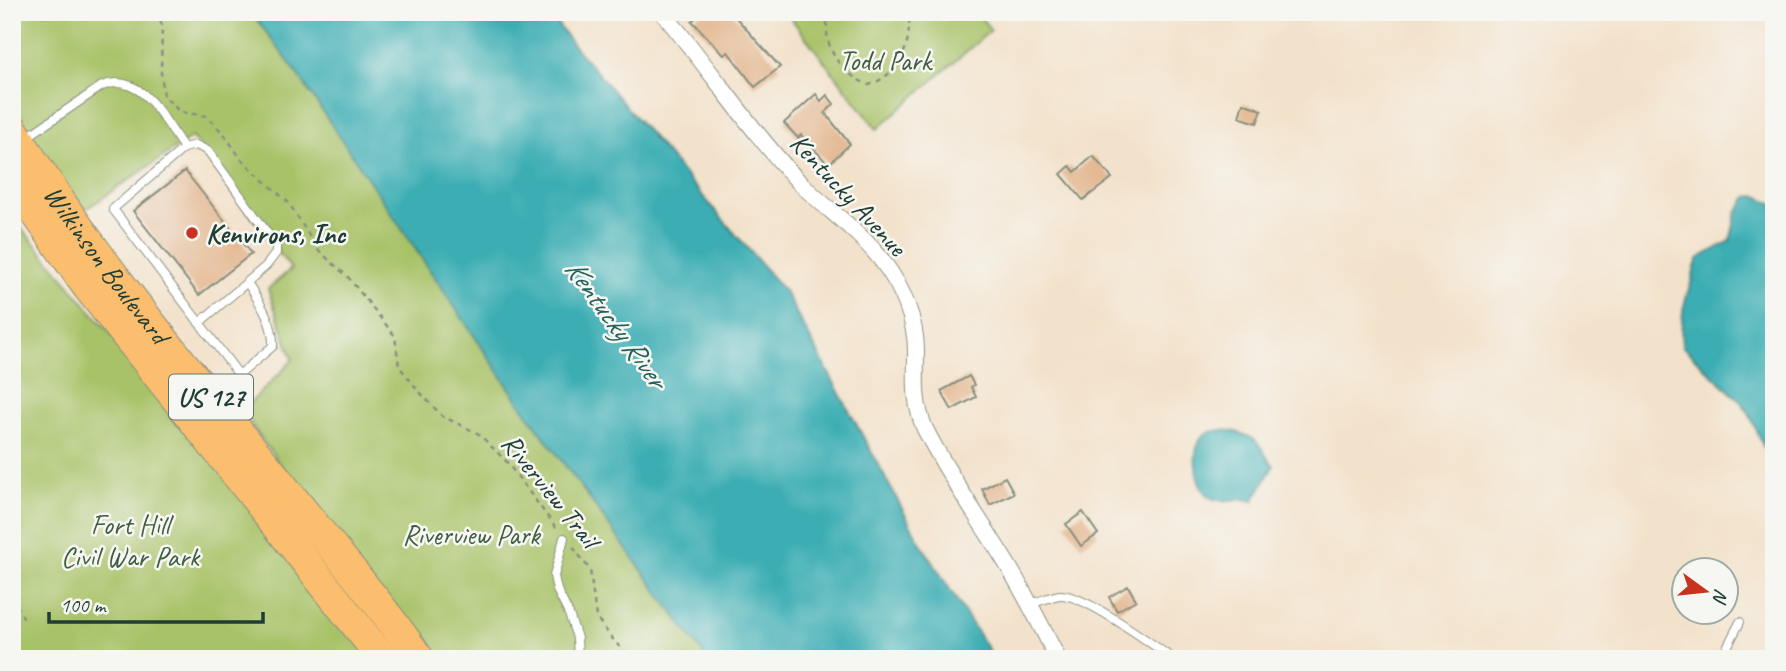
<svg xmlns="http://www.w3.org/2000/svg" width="1786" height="671" font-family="Caveat,sans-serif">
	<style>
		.green { fill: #a8c268; stroke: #64804e; stroke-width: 2 }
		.water { fill: #3badb3; stroke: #2d7574; stroke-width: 2 }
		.building { fill: #e4b891 }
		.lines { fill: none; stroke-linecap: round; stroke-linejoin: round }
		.lane-casing { stroke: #899080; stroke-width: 10 }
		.street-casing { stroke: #899080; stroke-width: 18 }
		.highway-casing { stroke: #899080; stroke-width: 32 }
		.path { stroke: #899080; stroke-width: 2.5; stroke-dasharray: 5 5; stroke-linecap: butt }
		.lane { stroke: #fff; stroke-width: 8 }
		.street { stroke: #fff; stroke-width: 16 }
		.highway { stroke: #fabe6e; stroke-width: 30 }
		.poi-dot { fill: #c8321e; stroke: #f6f6f2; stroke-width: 2.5 }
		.labels { text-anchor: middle; stroke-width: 5; stroke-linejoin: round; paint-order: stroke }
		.shield { fill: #f6f6f2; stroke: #60746d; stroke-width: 2 }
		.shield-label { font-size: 26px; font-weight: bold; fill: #1f3d34 }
		.park-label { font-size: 28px; fill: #415e41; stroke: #f6f6f2 }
		.street-label { font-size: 28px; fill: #1f3d34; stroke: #f6f6f2 }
		.poi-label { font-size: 28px; font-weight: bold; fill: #1f3d34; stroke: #f6f6f2; text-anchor: start }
		.water-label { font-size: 30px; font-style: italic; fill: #275f5a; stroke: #f6f6f2 }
	</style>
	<rect width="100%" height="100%" fill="#f6f6f2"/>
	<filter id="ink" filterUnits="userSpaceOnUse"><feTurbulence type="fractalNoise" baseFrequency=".0143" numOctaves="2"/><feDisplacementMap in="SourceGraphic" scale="14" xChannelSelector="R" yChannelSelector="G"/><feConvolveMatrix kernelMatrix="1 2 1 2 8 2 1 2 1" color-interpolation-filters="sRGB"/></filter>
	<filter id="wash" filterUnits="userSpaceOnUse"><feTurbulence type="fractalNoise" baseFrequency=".00686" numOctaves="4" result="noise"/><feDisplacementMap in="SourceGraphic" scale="28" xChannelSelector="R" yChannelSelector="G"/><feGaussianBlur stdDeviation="1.57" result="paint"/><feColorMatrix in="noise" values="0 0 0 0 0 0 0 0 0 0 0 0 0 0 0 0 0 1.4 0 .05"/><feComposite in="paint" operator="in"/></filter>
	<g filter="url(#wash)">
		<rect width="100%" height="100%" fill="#f3e2cb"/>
		<!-- green -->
		<g class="green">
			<path d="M12 12H251L294 69 521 405 707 659H417L242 411 293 360 268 289 291 269 192 137 80 213 12 109Z"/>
			<path d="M786 12H976L991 30 877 129Z"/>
			<path d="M12 217 364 633 380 659H12Z"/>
		</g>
		<!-- water -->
		<g class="water">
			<path d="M251 12H549L569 40 785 292 920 542 994 659H707L521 405 294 69Z"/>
			<path d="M1758 196 1774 204V472L1769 466 1768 457 1749 413 1740 401 1682 346C1680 324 1682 306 1690 286 1693 277 1694 268 1698 259L1730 241 1737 212 1747 197Z"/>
			<path d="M1223 430C1236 431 1251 434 1260 446 1266 453 1266 460 1274 465L1253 501C1238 495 1220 507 1206 494 1194 482 1190 442 1207 433 1211 431 1218 431 1223 430Z"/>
		</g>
		<g id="blocks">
			<!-- building -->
			<g class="building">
				<path d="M702 12H731L780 67 755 87 728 52 724 55 692 21Z"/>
				<path d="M816 94 821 101 827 95 834 104 825 113 850 144 831 162 827 163 801 135 798 138 784 123Z"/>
				<path d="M1243 103 1262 110 1257 123 1239 117Z"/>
				<path d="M1093 156 1112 178 1083 200 1061 174 1070 166 1075 172Z"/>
				<path d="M185 171 251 254 199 295 133 211Z"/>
				<path d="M969 376 974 385 971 387 976 397 952 410 941 391Z"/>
				<path d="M1005 477 1014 493 990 505 982 489Z"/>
				<path d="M1083 512 1098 534 1081 546 1066 524Z"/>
				<path d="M1128 586 1136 600 1117 611 1109 597Z"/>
			</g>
		</g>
	</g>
	<g filter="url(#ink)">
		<use href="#blocks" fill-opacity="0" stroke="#899080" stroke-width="2"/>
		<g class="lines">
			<!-- lane casing -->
			<g class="lane-casing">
				<g id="lane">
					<path d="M27 137 102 86C142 70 164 121 184 148L113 209 239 375 214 396"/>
					<path d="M184 148 196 145 208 151 276 245V253L266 266 199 323"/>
					<path d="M239 375 273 346C274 322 259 302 247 282"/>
					<path d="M564 538 554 576 557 590 569 614 577 638 578 659"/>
					<path d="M1029 604C1039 602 1051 596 1060 595 1084 594 1152 644 1173 659"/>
					<path d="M1721 659 1740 622"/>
				</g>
			</g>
			<!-- street casing -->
			<g class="street-casing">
				<path id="street" d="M662 12C709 67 749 129 799 182 826 209 860 231 883 262 902 287 916 320 916 351 916 379 913 402 925 429 947 473 976 514 1002 556 1023 589 1040 624 1058 659"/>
			</g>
			<!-- highway casing -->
			<g class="highway-casing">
				<g id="highway">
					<path id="s1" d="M12 128C98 267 205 390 308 517 345 563 385 609 419 659"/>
					<path d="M12 179 86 285 383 659"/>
				</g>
			</g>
			<!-- path -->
			<g class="path">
				<path d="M156 12 162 25 161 73 164 96 180 112 206 116 224 134 242 160 289 203 318 250 348 277 395 336 399 366 417 389 442 416 479 434 506 461 557 529"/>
				<path d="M829 12C820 44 839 73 869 85 902 73 911 45 909 12"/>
				<path d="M573 547 590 570 596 617 615 642 632 659"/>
				<path d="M12 596 23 617 12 622"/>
			</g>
			<!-- lane -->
			<use href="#lane" class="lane"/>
			<!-- street -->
			<use href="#street" class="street"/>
			<!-- highway -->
			<use href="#highway" class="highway"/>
		</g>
	</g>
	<!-- markers -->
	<circle class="poi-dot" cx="192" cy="233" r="7"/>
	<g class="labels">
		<!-- shield labels -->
		<rect class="shield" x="169" y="374.5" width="84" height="45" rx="5"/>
		<g class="shield-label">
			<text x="211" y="406">US 127</text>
		</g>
		<!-- park labels -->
		<g class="park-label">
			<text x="885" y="70">Todd Park</text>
			<text x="130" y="534">Fort Hill<tspan x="130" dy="32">Civil War Park</tspan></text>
			<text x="471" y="544">Riverview Park</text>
		</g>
		<!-- street labels -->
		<g class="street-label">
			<text transform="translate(849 194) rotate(47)" y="10">Kentucky Avenue</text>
			<text dy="10" stroke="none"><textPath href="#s1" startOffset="166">Wilkinson Boulevard</textPath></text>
			<text transform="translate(551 490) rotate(51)" y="10">Riverview Trail</text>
		</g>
		<!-- poi labels -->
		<g class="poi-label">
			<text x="206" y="243">Kenvirons, Inc</text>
		</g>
		<!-- water labels -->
		<g class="water-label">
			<text transform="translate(616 323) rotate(54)" y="10">Kentucky River</text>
		</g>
	</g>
	<!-- margin -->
	<rect width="1786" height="671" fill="none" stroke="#f6f6f2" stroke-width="42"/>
	<!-- north arrow -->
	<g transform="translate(1705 591) rotate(105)"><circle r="33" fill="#f6f6f2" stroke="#a0aca6" stroke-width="2"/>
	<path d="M0-5L12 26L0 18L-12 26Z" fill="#c8321e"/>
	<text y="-10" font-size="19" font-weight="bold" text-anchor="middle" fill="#1f3d34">N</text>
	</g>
	<!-- scale -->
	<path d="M49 612v10h214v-10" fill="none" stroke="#1f3d34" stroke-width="3.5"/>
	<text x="60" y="612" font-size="21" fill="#1f3d34" stroke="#f6f6f2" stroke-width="5" paint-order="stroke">100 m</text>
</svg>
